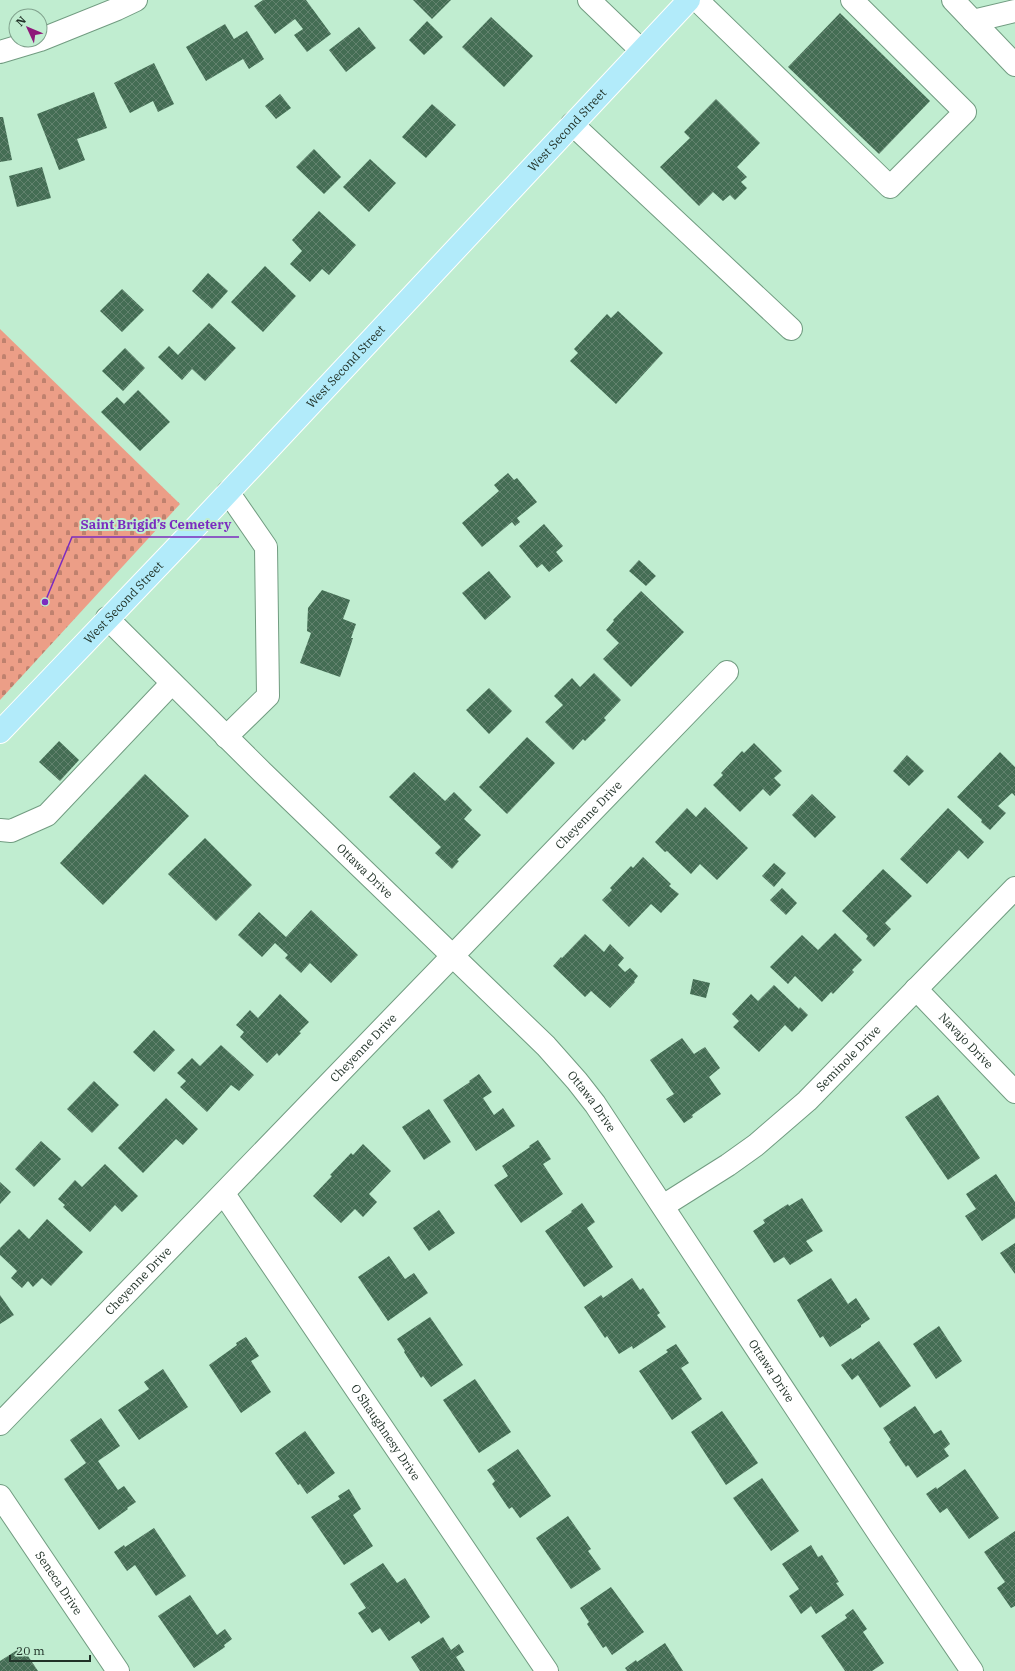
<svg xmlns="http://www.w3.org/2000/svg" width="1015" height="1671" font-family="'IBM Plex Serif',serif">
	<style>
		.cemetery { fill: url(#cemetery-stones) }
		.building { fill: url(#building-cross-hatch) }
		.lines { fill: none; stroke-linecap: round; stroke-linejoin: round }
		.minor-casing { stroke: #719c81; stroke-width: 24 }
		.major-casing { stroke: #fff; stroke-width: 24 }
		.minor { stroke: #fff; stroke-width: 22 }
		.major { stroke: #b2ebfa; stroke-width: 22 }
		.labels { text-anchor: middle; stroke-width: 4; stroke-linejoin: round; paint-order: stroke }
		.street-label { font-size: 12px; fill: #213228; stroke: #c0edd0 }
		.leader { fill: none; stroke: #7b2cbf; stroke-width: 1.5 }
		.callout-dot { fill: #7b2cbf; stroke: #c0edd0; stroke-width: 1.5 }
		.callout-label { font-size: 13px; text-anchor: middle; font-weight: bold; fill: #7b2cbf; stroke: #c0edd0; stroke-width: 4; stroke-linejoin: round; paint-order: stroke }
	</style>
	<defs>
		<pattern id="cemetery-stones" width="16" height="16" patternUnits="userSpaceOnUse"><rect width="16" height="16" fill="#ec9e87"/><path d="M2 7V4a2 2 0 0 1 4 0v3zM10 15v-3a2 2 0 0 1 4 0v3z" fill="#bf816e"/></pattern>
		<pattern id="building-cross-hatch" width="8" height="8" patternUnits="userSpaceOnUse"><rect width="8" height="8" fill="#446d54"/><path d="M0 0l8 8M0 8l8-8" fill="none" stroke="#62826e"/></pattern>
	</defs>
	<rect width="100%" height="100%" fill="#c0edd0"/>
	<!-- cemetery -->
	<path class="cemetery" d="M0 329 180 504 0 700Z"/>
	<!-- building -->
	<g class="building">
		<path d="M263 0H306L331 34 307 52 294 35 303 29 295 19 275 34 254 6Z"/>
		<path d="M413 0H451L432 19Z"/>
		<path d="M840 13 930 101 879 154 788 67Z"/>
		<path d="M491 17 533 56 504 87 462 47Z"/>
		<path d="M427 21 443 37 424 55 409 40Z"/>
		<path d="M225 24 234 39 247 31 264 59 249 69 243 59 206 81 186 47Z"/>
		<path d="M359 27 376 48 346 72 329 50Z"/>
		<path d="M154 63 174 104 158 112 153 101 130 113 114 83Z"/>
		<path d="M94 92 107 128 77 139 85 160 59 170 37 114Z"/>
		<path d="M280 94 291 108 276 119 265 106Z"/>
		<path d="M716 99 760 143 737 167 747 177 741 182 747 188 735 200 730 195 723 201 713 192 699 206 660 167 690 138 684 132Z"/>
		<path d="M432 104 456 125 426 158 402 137Z"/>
		<path d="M0 117H3L12 160 0 162Z"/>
		<path d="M314 149 341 177 324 194 296 167Z"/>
		<path d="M370 159 396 183 369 212 343 187Z"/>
		<path d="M42 167 51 198 17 207 9 176Z"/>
		<path d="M319 211 356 245 329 275 322 269 310 282 290 264 302 251 292 240Z"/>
		<path d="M265 266 296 296 263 332 231 302Z"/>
		<path d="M208 273 228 291 212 309 192 291Z"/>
		<path d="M122 289 144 310 122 332 100 311Z"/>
		<path d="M618 311 663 353 616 404 570 361 578 353 574 349 607 314 611 318Z"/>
		<path d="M209 323 236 348 205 381 192 369 182 380 158 357 169 346 178 355Z"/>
		<path d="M125 348 145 368 123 391 102 371Z"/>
		<path d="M138 390 170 422 140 451 101 412 117 397 124 404Z"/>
		<path d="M508 473 514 480 517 478 537 502 517 518 520 522 515 526 512 522 482 547 462 523 499 491 494 485Z"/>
		<path d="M544 524 563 546 556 552 563 561 549 572 542 564 537 568 519 546Z"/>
		<path d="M639 560 656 576 646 586 629 571Z"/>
		<path d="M489 571 511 597 485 620 462 593Z"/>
		<path d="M322 590 350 600 343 619 356 624 351 638H353L340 677 300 663 311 633 307 631 308 608Z"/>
		<path d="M641 591 684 632 631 687 603 659 619 643 606 630 614 621 613 620Z"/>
		<path d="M594 673 621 700 604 718 606 720 585 741 583 739 573 750 545 722 563 705 554 696 572 678 580 687Z"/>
		<path d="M489 688 512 711 489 734 466 710Z"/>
		<path d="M527 737 555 763 507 814 479 787Z"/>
		<path d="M59 741 79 760 60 781 39 762Z"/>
		<path d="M754 743 782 771 774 778 781 785 770 796 763 789 740 812 713 785 723 775 721 773 742 751 744 753Z"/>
		<path d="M1000 752 1015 767V796L1012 793 998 806 1006 813 990 830 981 822 982 820 957 797Z"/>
		<path d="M907 755 924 771 909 786 893 771Z"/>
		<path d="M414 772 445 801 454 792 472 810 464 819 481 835 457 860 459 861 452 869 435 853 441 847 389 797Z"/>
		<path d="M145 774 189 816 103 905 60 863Z"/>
		<path d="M812 794 836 817 815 838 792 815Z"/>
		<path d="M705 807 748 848 717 880 700 864 691 874 667 851 665 852 655 842 687 808 696 817Z"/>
		<path d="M948 808 984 842 968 859 959 850 927 884 900 859Z"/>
		<path d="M205 838 252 885 216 921 168 874Z"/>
		<path d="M643 857 671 884 669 886 679 894 661 913 651 904 629 927 602 900 612 890 610 888 631 866 633 868Z"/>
		<path d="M774 863 786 873 774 887 762 876Z"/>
		<path d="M883 869 912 896 885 923 891 929 874 947 866 939 868 936 842 911Z"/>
		<path d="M782 888 797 903 786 915 770 900Z"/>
		<path d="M311 910 358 955 331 983 310 963 301 973 285 958 288 955 275 943 262 957 238 935 259 912 286 937Z"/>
		<path d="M835 933 862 960 852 970 854 972 833 994 831 992 822 1002 795 976 788 984 770 967 802 935 818 950Z"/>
		<path d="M585 934 604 952 610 944 624 958 618 965 625 972 630 968 638 976 634 981 635 982 610 1008 591 991 585 997 553 966 561 957 562 958Z"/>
		<path d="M693 979 710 983 706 998 690 994Z"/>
		<path d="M774 985 799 1009 800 1007 808 1015 792 1032 785 1025 759 1052 733 1027 739 1021 732 1014 751 994 758 1001Z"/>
		<path d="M280 994 309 1022 299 1032 301 1033 279 1056 277 1053 267 1063 240 1037 244 1032 236 1025 250 1010 258 1018Z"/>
		<path d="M154 1030 175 1050 154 1072 133 1052Z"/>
		<path d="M682 1038 694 1054 705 1047 720 1068 709 1077 721 1094 692 1115 693 1117 684 1123 666 1099 674 1094 650 1060Z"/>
		<path d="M221 1045 254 1075 239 1091 231 1085 207 1112 180 1087 186 1081 177 1073 192 1058 200 1066Z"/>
		<path d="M479 1074 492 1092 483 1098 494 1115 503 1108 515 1126 476 1151 443 1100 470 1082 469 1081Z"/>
		<path d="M94 1081 119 1105 92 1133 67 1109Z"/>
		<path d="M938 1095 980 1158 948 1180 905 1117Z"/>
		<path d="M166 1098 198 1129 183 1145 176 1139 143 1173 118 1148Z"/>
		<path d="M429 1109 451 1142 424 1160 402 1127Z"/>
		<path d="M538 1140 551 1159 543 1164 563 1194 521 1223 494 1185 508 1176 502 1166 530 1147 529 1146Z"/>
		<path d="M41 1141 61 1159 34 1187 15 1169Z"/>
		<path d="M363 1144 391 1171 369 1194 377 1202 363 1217 355 1209 341 1223 313 1196 332 1176 330 1175 351 1153 353 1155Z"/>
		<path d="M105 1164 138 1196 122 1212 115 1205 90 1232 63 1207 65 1205 58 1199 75 1180 82 1187Z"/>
		<path d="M996 1174 1015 1202V1218L982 1241 965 1216 976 1209 966 1194Z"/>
		<path d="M0 1182 11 1192 0 1204Z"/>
		<path d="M802 1198 823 1231 806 1241 813 1251 790 1265 784 1257 774 1263 753 1231 765 1223 763 1220 788 1204 789 1206Z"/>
		<path d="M582 1203 595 1222 587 1228 613 1267 584 1287 545 1231 572 1212 571 1211Z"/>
		<path d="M439 1210 455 1233 429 1251 413 1228Z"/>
		<path d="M47 1219 83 1252 51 1286 42 1278 33 1287 28 1281 22 1288 11 1278 17 1271 0 1255V1248L19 1229 29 1239Z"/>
		<path d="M1015 1243V1274L1000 1253Z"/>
		<path d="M389 1256 405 1279 414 1273 428 1293 388 1321 358 1277Z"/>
		<path d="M632 1278 640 1290 643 1288 660 1313 657 1315 666 1327 633 1349 632 1346 619 1354 607 1336 605 1338 584 1307 601 1295 603 1298Z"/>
		<path d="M831 1278 848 1304 856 1298 870 1319 861 1325V1327L830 1347 823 1336 820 1338 797 1300Z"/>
		<path d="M0 1295 14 1315 0 1324Z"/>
		<path d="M430 1317 463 1365 431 1387 423 1376 421 1378 404 1352 405 1351 397 1339Z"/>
		<path d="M939 1326 962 1361 936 1379 913 1344Z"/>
		<path d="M246 1337 259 1356 251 1361 271 1392 241 1413 209 1365 237 1345 236 1343Z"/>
		<path d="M879 1341 911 1386 880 1408 858 1375 852 1380 841 1365 851 1358 852 1360Z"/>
		<path d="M676 1344 689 1363 681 1368 702 1399 672 1420 639 1371 668 1352 666 1350Z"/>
		<path d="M163 1369 188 1407 139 1440 118 1410 149 1389 144 1382Z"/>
		<path d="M475 1379 511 1432 479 1453 443 1400Z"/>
		<path d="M915 1406 934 1434 941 1430 950 1444 944 1449 949 1456 917 1478 908 1465 906 1467 889 1442 891 1440 883 1428Z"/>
		<path d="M722 1411 758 1463 726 1485 691 1432Z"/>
		<path d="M101 1418 120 1446 98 1461 118 1490 124 1486 136 1502 127 1508 128 1509 99 1530 64 1479 86 1463 70 1440Z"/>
		<path d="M305 1431 335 1473 307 1494 300 1484 298 1485 275 1453Z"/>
		<path d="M518 1449 551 1496 520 1518 512 1507 509 1509 492 1484 495 1481 487 1470Z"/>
		<path d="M965 1469 999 1518 969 1539 947 1508 940 1513 926 1494 936 1487 937 1489Z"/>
		<path d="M762 1478 799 1531 771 1551 733 1498Z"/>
		<path d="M349 1489 361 1509 353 1515 373 1546 344 1565 311 1517 340 1499 338 1496Z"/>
		<path d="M568 1516 591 1549 588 1551 601 1569 571 1589 536 1538Z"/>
		<path d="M154 1528 186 1576 156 1596 135 1565 127 1571 114 1552 124 1545 125 1547Z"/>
		<path d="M1015 1531V1606L1011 1608 997 1588 1005 1582 984 1552Z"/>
		<path d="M811 1545 818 1557 822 1555 839 1582 836 1583 844 1595 816 1614 811 1606 801 1614 789 1596 799 1589 782 1564Z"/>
		<path d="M383 1563 397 1583 405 1578 430 1617 421 1624 419 1621 389 1641 380 1628 372 1633 358 1613 366 1608 350 1584Z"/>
		<path d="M611 1587 644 1632 612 1655 606 1646 603 1648 587 1624 589 1622 580 1608Z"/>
		<path d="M190 1595 217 1635 225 1629 232 1639 224 1645 225 1647 194 1668 158 1616Z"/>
		<path d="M853 1609 867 1629 863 1632 884 1663 872 1671H845L821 1636 847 1618 845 1615Z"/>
		<path d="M443 1637 451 1650 459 1644 464 1652 456 1657 465 1671H420L411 1657Z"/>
		<path d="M665 1643 683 1671H627L625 1668 636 1660 637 1662Z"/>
		<path d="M22 1647 38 1671H0V1661Z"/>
	</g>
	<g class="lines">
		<!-- minor casing -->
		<g class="minor-casing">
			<g id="minor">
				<path d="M589 0 641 50"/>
				<path d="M697 0 890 187 965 112 852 0"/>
				<path d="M953 0 1015 65"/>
				<path d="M973 21 1015 11"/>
				<path d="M0 52 40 40 117 9 136 0"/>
				<path d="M572 124 791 329"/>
				<path id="s1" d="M107 618 262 772 546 1046 577 1081 595 1104 881 1537 972 1671"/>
				<path d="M226 737 268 696 266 547 228 492"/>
				<path d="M0 830 11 831 47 815 172 683"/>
				<path id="s2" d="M916 989 1015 1092"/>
				<path id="s3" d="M224 1194 547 1671"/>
				<path id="s4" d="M663 1206 728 1165 756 1145 807 1101 1015 888"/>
				<path id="s5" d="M0 1424 727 672"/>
				<path id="s6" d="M0 1496 118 1671"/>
			</g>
		</g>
		<!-- major casing -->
		<g class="major-casing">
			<g id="major">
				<path id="s7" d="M0 732 194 529 689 0"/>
			</g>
		</g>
		<!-- minor -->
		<use href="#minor" class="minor"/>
		<!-- major -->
		<use href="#major" class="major"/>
	</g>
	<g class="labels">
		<!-- street labels -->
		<g class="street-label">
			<text dy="4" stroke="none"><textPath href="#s7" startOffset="827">West Second Street</textPath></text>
			<text dy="4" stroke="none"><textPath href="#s7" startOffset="503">West Second Street</textPath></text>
			<text dy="4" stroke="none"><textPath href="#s7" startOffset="179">West Second Street</textPath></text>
			<text dy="4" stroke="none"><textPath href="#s5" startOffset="847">Cheyenne Drive</textPath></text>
			<text dy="4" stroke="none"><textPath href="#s1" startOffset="361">Ottawa Drive</textPath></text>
			<text dy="4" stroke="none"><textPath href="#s2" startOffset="72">Navajo Drive</textPath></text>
			<text dy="4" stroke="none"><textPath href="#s5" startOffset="523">Cheyenne Drive</textPath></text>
			<text dy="4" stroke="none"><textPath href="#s4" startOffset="238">Seminole Drive</textPath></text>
			<text dy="4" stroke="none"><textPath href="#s1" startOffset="685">Ottawa Drive</textPath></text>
			<text dy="4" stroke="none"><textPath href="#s5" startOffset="199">Cheyenne Drive</textPath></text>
			<text dy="4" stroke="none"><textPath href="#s1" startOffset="1009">Ottawa Drive</textPath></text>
			<text dy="4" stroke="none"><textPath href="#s3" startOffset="288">O Shaughnesy Drive</textPath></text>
			<text dy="4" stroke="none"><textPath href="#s6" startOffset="105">Seneca Drive</textPath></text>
		</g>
	</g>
	<!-- callouts -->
	<path class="leader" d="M45 602L72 537H239"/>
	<circle class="callout-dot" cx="45" cy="602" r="4"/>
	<g class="callout-label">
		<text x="156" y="529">Saint Brigid’s Cemetery</text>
	</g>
	<!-- north arrow -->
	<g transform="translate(28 28) rotate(314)"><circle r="19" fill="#c0edd0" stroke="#80a28d"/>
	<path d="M0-3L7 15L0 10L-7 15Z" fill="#8e1979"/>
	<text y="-6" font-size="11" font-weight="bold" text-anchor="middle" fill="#213228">N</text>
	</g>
	<!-- scale -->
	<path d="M10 1655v6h80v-6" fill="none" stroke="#213228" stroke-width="2"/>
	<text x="16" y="1655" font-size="12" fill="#213228" stroke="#c0edd0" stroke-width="3" paint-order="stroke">20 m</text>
</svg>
